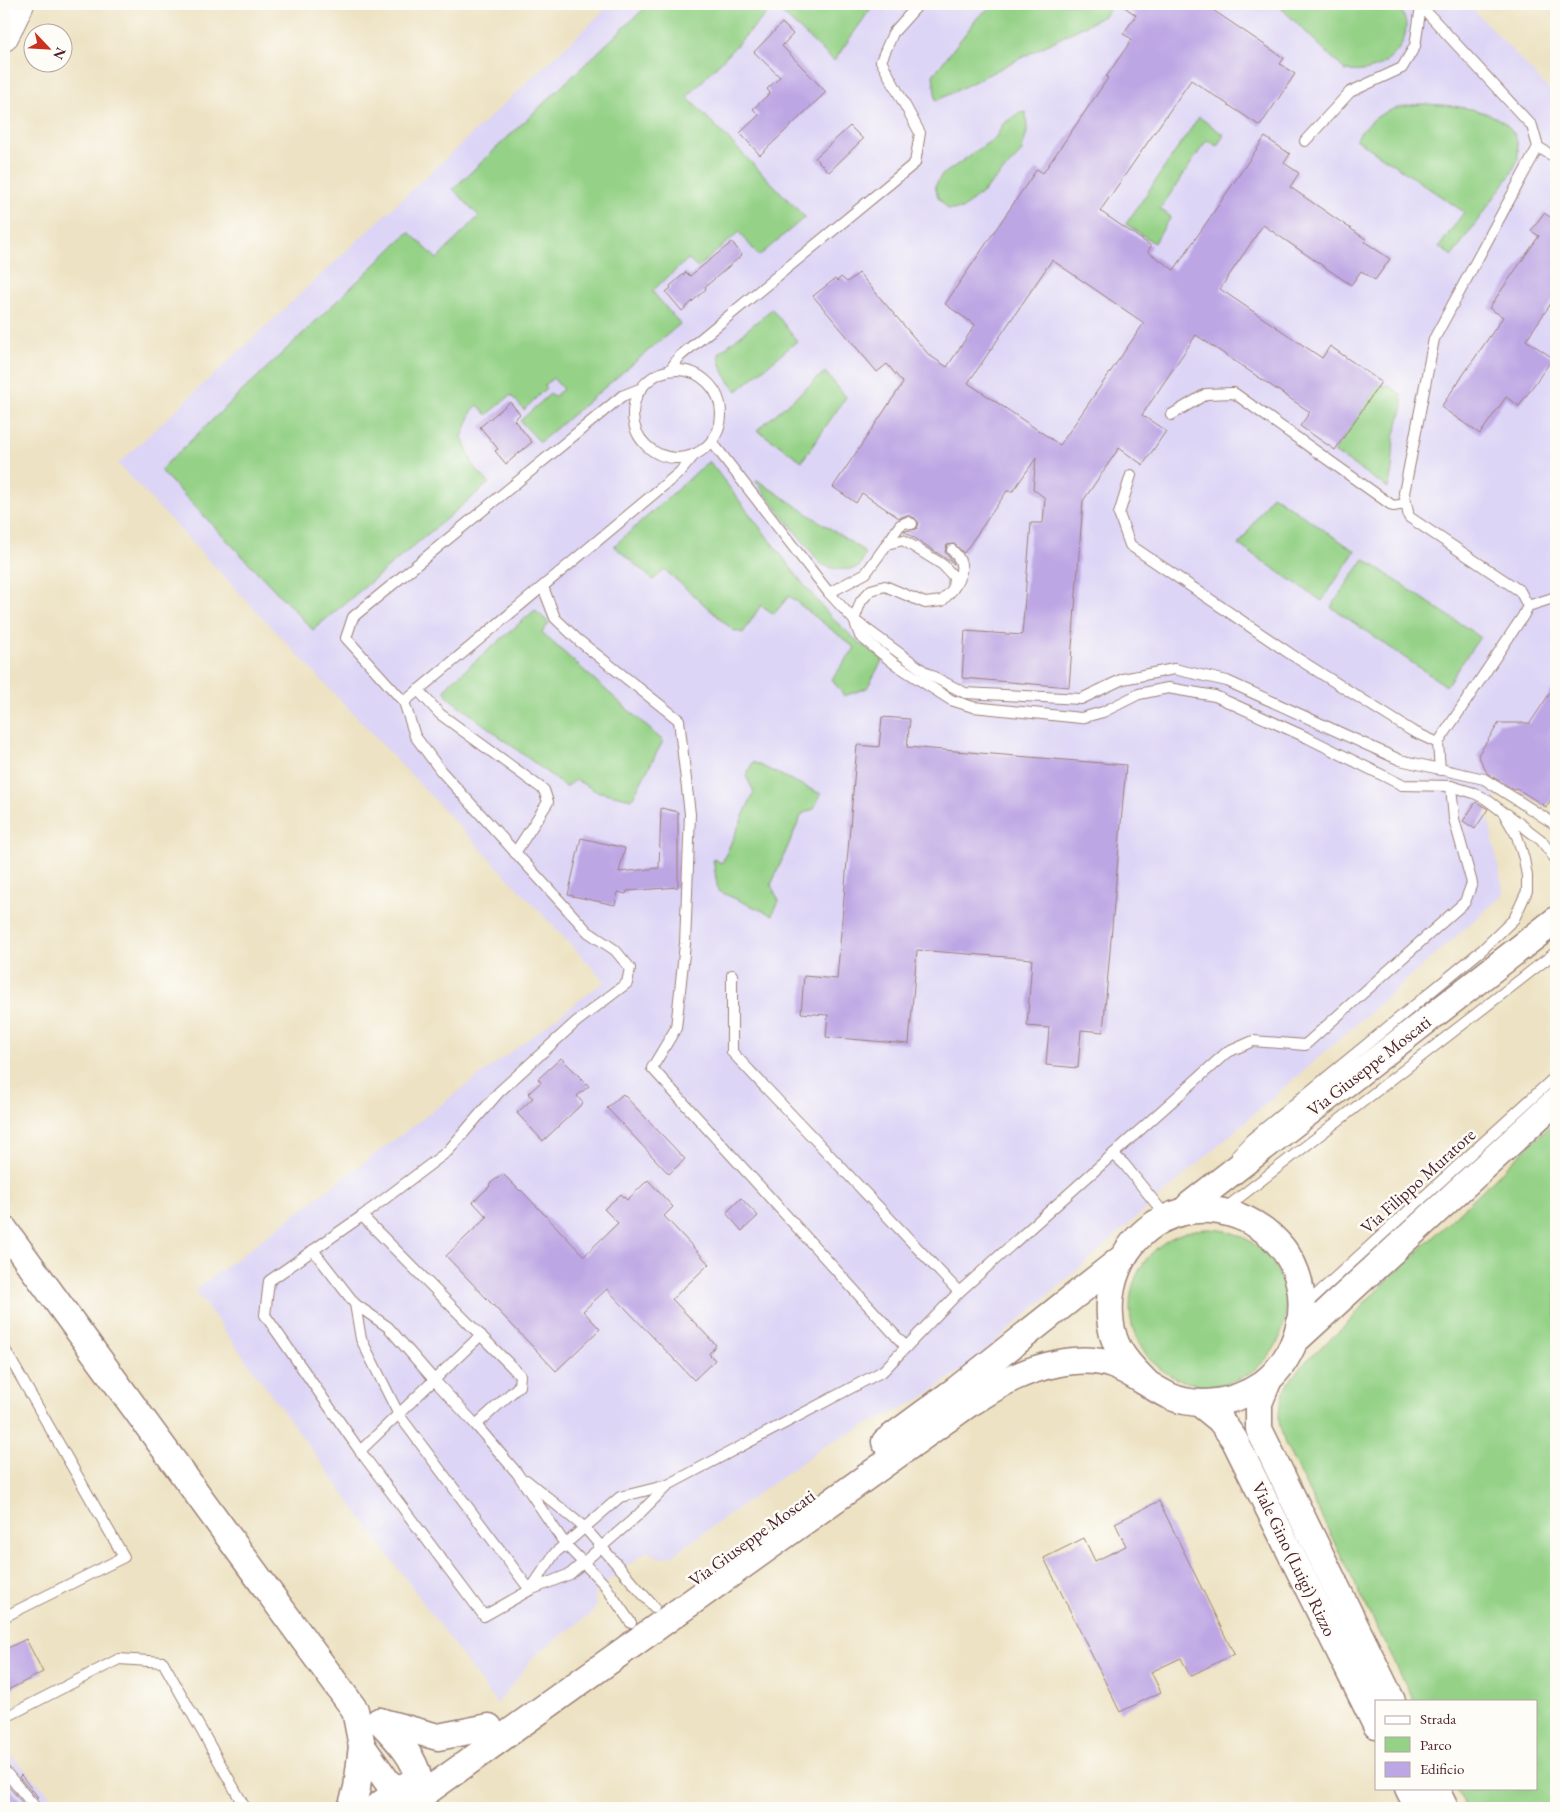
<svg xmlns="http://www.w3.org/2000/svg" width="1560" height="1812" font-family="'EB Garamond',serif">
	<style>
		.built { fill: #ddd5f6 }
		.green { fill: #95d287; stroke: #707859 }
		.building { fill: #bda6e4; fill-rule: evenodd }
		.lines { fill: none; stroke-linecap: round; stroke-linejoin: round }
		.service-casing { stroke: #9c8077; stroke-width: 12 }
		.tertiary-casing { stroke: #9c8077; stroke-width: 29 }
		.trunk-casing { stroke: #9c8077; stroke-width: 30 }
		.service { stroke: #fff; stroke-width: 10 }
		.tertiary { stroke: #fff; stroke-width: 26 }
		.trunk { stroke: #fff; stroke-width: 28 }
		.labels { text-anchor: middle; stroke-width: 5; stroke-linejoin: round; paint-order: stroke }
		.street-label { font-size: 18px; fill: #4a1f2b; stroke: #fdfcf7 }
	</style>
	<rect width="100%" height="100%" fill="#fdfcf7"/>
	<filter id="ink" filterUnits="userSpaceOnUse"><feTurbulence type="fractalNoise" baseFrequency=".02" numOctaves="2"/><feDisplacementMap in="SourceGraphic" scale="10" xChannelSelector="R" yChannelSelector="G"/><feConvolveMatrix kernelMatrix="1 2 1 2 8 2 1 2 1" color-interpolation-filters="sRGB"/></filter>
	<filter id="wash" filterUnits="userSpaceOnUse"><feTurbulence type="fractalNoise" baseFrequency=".0096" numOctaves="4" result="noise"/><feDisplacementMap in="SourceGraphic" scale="20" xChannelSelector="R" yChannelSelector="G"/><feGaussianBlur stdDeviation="1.12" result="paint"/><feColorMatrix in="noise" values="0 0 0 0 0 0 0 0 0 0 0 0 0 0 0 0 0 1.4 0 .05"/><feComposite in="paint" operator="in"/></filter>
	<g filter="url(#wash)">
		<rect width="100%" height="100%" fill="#ede2c3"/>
		<!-- built -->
		<g class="built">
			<path d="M611 4H1468L1556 97V792L1546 807 1518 789 1513 790 1504 785 1485 814 1489 821 1504 894 969 1365 919 1400 827 1444 673 1555 660 1558 647 1551 594 1592 596 1605 593 1612 535 1655 497 1704 195 1290 605 981 118 464Z"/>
			<path d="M4 1748 62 1808H4Z"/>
		</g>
		<!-- green -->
		<g class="green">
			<path d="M649 4H874L834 61 774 6 687 97 805 217 759 256 739 232 697 268 688 259 652 291 680 324 540 442 520 421 550 394 554 397 563 389 553 378 544 386 546 388 524 410 511 395 487 415 478 405 472 411 462 437 474 467 489 483 313 630 160 470 409 232 437 259 479 216 453 189Z"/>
			<path d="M995 4H1114L1104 16 936 101 933 75 979 16Z"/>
			<path d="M1277 4H1393L1400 7C1402 13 1406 20 1406 26 1406 49 1385 69 1362 71 1357 72 1352 71 1346 71Z"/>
			<path d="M1421 104C1451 105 1516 108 1518 148 1518 152 1518 156 1518 160 1516 164 1513 169 1511 174L1452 256 1439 247 1464 212 1356 139C1373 114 1391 107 1421 104Z"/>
			<path d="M1026 112 1027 132 1021 153 984 191 962 209H948L938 197 935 186 941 176 996 137 1003 124 1019 113Z"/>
			<path d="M1199 117 1224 135 1217 146 1207 140 1160 209 1171 217 1154 243 1126 224Z"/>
			<path d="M772 309 797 341 737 391C725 378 721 370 719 353Z"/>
			<path d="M825 372 846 397 802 461 757 430Z"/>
			<path d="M1378 385 1389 386 1401 395 1403 406 1394 438 1392 470 1388 488 1334 452Z"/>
			<path d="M709 461 804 585 832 618 856 640 883 659 867 688 844 696 832 679 855 648 789 596 774 614 761 605 743 633 733 630 665 570 653 580 614 546Z"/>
			<path d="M757 480 861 549 865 554 859 567C845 571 835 570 821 564L756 482Z"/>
			<path d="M1272 495 1355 551 1322 601 1239 545Z"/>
			<path d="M1364 559 1480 637 1446 686 1331 607Z"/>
			<path d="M535 610 549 623 542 633 663 741 632 799 596 791 576 780 566 787 449 698 445 691 450 683Z"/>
			<path d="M753 762 821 794 814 809 802 814 771 885 779 901 772 915 718 891 713 859 722 863 754 792 746 776Z"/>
			<path d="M1556 1120V1808H1465L1456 1788H1536V1701H1414L1285 1444C1283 1436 1280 1429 1279 1421 1277 1374 1323 1349 1352 1319 1357 1313 1361 1307 1366 1301Z"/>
			<circle cx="1208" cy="1307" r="78"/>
		</g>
		<g id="blocks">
			<!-- building -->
			<g class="building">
				<path d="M1120 4H1204L1284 58 1280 64 1295 74 1260 126 1191 80 1100 211 1151 246 1148 252 1174 270 1265 137 1290 154 1284 163 1299 173 1290 187 1367 240 1365 242 1390 259 1375 280 1361 271 1351 285 1263 225 1220 289 1322 358 1330 346 1381 382 1335 450 1300 426 1310 412 1196 335 1142 415 1166 431 1143 465 1119 448 1083 501 1069 687 962 678 965 631 1022 635 1031 523H1043L1045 498 1033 489 1036 458 1013 491H1007L964 553 954 544 947 545 945 552 954 564 904 531 917 529 919 523 915 518 907 515 899 518 862 493 856 503 833 487 903 383 887 364 877 372 813 296 835 279 837 281 841 277 847 282 859 273 929 355 947 367 975 325 945 304 1037 169 1043 173 1108 78 1106 77 1132 39 1123 34 1136 15ZM1052 260 1144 323 1060 445 968 383Z"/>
				<path d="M782 23 793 34 782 46 826 92 760 155 740 133 759 115 753 109 770 93 767 89 780 77 754 52Z"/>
				<path d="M850 126 863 139 829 172 815 158Z"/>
				<path d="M1556 212V296L1526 340 1553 358 1519 406 1506 397 1480 434 1441 407 1503 317 1489 308 1539 236 1531 231 1544 213 1552 218Z"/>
				<path d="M732 242 742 255 705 287 706 289 682 311 666 292 671 288 670 286 686 272 690 276Z"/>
				<path d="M510 402 520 414 514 420 532 442 506 464 495 451 498 449 480 427Z"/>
				<path d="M1556 684V792L1546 807 1518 789 1514 790 1487 773 1478 755 1499 723H1530Z"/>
				<path d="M882 717 910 719 907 747 1126 765 1103 1032 1081 1030 1078 1068 1046 1065 1049 1028 1027 1026 1032 959 917 950 909 1044 826 1037 828 1015 801 1013 804 976 837 979 857 745 879 747Z"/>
				<path d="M1476 802 1488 809 1475 829 1463 821Z"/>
				<path d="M661 808 678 812V887L627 891 626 894 618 892 615 905 568 895 581 838 625 848 619 872 659 868Z"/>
				<path d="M561 1058 589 1086 577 1096 583 1103 543 1141 517 1113 533 1098 528 1094 541 1082 538 1079Z"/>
				<path d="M623 1094 685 1159 669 1174 607 1108Z"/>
				<path d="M503 1174 520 1191 521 1190 584 1256 618 1223 604 1209 621 1194 627 1200 648 1180 673 1207 664 1216 709 1264 672 1299 716 1345 709 1354 715 1360 694 1380 607 1289 583 1311 600 1329 556 1371 446 1256 487 1217 473 1202 490 1186 489 1184Z"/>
				<path d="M741 1198 758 1216 742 1231 726 1213Z"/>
				<path d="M1159 1501 1234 1654 1190 1676 1181 1658 1151 1672 1161 1692 1120 1712 1044 1558 1084 1538 1095 1561 1126 1546 1115 1523Z"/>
				<path d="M26 1639 43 1672 4 1692V1650Z"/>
				<path d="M21 1775 38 1797 37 1798 19 1777Z"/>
				<path d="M8 1786 26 1807 24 1808H4V1790Z"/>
			</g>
		</g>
	</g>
	<g filter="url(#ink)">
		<use href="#blocks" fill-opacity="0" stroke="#9c8077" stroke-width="1"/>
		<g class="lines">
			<!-- service casing -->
			<g class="service-casing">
				<g id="service">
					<path d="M1417 4 1421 6 1532 126 1538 147 1434 339 1404 493 1409 517 1520 591 1528 606 1523 616 1438 743 1440 770"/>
					<path d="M1305 141 1350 92 1402 68 1415 46 1421 6"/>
					<path d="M1538 147 1556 158"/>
					<path d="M670 370 680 356 915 163 920 133 881 61 893 33 919 4"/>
					<circle cx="677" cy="414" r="44"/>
					<path d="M642 388 622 396 353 617 346 638 404 702 415 736 441 771 588 932 615 950 630 968 627 983 576 1022 499 1092 448 1151 362 1216 269 1281 265 1315 360 1451 484 1616 530 1590 555 1553 620 1497 668 1485 883 1371 959 1292"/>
					<path d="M1171 415 1206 394 1234 393 1393 506 1406 504"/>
					<path d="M712 442 829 593 854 620 928 674 965 693 1081 699 1123 679 1174 669 1227 681 1400 760 1484 779 1556 825"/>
					<path d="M1131 475 1119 514 1130 545 1292 655 1412 731 1438 743"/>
					<path d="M887 544 900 525 907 522 912 524"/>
					<path d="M952 550C965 562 963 572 955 586"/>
					<path d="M543 587 555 618 578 640 679 720 690 814 685 944 676 1028 652 1068 906 1347"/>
					<path d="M829 593 866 573 887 544 903 540 943 565 954 577 953 589 942 601 925 603 885 586 871 590 861 601 854 620 860 636 895 664 951 700 973 707 1081 718 1103 712 1139 694 1168 688 1215 696 1308 738 1402 785 1451 786 1474 793 1486 799 1503 812 1517 836 1524 859 1527 876V891L1514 919 1482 950 1251 1139 1237 1154"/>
					<path d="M1528 606 1556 597"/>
					<path d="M418 690 440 714 544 790 548 802 515 853"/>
					<path d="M404 702 680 472 695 454"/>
					<path d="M1507 814 1541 840 1556 860"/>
					<path d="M732 975V1052L959 1292 1226 1053 1253 1041 1305 1045 1465 902 1472 883 1454 819 1451 786"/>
					<path d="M1113 1154 1124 1164 1166 1216"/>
					<path d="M1223 1210 1556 952"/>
					<path d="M362 1216 520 1375 519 1386 476 1425"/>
					<path d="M313 1250 355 1304"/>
					<path d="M1304 1306 1556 1076"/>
					<path d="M4 1348 124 1557 4 1617"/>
					<path d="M360 1451 481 1335"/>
					<path d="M526 1480 585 1528 654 1607"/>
					<path d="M631 1623 604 1584 565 1544 517 1473 476 1425 435 1381 388 1327 355 1304 361 1339 399 1415 530 1590 570 1574 637 1516 668 1485"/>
					<path d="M4 1718 119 1659 163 1662 244 1806 241 1808"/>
					<path d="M4 1770 36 1808"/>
				</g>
			</g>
			<!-- tertiary casing -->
			<g class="tertiary-casing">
				<g id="tertiary">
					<path d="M1183 1212 1191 1204 1556 920"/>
					<path d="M4 1229 355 1710 362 1746 357 1788 351 1808"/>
					<path d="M1295 1341 1556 1101"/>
					<path d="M1269 1379 1259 1403V1429L1392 1701"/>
					<path d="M1199 1403 1220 1420 1234 1439 1376 1725"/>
					<path d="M885 1442 957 1389 1121 1259"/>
					<path d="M379 1721 438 1737 489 1727"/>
					<path d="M362 1746 389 1784 419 1797C419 1790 419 1783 418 1777 414 1755 394 1737 380 1721"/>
					<path d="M1408 1788 1418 1808"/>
					<path d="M1435 1788 1445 1808"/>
					<path d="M375 1808 417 1778"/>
					<path d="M404 1808 967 1405C983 1396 999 1384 1015 1377 1040 1366 1074 1357 1101 1362 1127 1367 1146 1385 1169 1396 1193 1407 1225 1404 1247 1393 1288 1374 1309 1325 1299 1282 1287 1232 1232 1201 1183 1212 1128 1225 1098 1285 1114 1338 1120 1356 1134 1370 1147 1383"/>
				</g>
			</g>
			<!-- trunk casing -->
			<g class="trunk-casing">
				<path id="trunk" d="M4 37 20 4"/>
			</g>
			<!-- service -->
			<use href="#service" class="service"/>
			<!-- tertiary -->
			<use href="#tertiary" class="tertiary"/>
			<!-- trunk -->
			<use href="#trunk" class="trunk"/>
		</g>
	</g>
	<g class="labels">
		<!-- street labels -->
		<g class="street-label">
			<text transform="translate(1369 1066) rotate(-38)" y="6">Via Giuseppe Moscati</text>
			<text transform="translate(1418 1181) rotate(-42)" y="6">Via Filippo Muratore</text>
			<text transform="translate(752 1538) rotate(-36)" y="6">Via Giuseppe Moscati</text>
			<text transform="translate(1294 1559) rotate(64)" y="6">Viale Gino (Luigi) Rizzo</text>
		</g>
	</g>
	<!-- margin -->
	<rect width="1560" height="1812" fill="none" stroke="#fdfcf7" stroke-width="20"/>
	<!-- legend -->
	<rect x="1375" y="1700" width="162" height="90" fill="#fdfcf7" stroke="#b5a4a5"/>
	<rect x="1385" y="1716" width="25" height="8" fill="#ffffff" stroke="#b5a4a5"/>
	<text x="1420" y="1724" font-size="15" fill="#4a1f2b">Strada</text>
	<rect x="1385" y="1737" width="25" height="15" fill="#95d287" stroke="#b5a4a5"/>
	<text x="1420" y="1750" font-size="15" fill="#4a1f2b">Parco</text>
	<rect x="1385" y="1762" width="25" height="15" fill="#bda6e4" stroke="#b5a4a5"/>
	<text x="1420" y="1774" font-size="15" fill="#4a1f2b">Edificio</text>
	<!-- north arrow -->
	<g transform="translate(48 48) rotate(115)"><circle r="24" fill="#fdfcf7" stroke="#b5a4a5"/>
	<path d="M0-4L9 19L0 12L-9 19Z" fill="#c8321e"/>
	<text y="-8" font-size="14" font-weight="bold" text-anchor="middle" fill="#4a1f2b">N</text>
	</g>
</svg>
